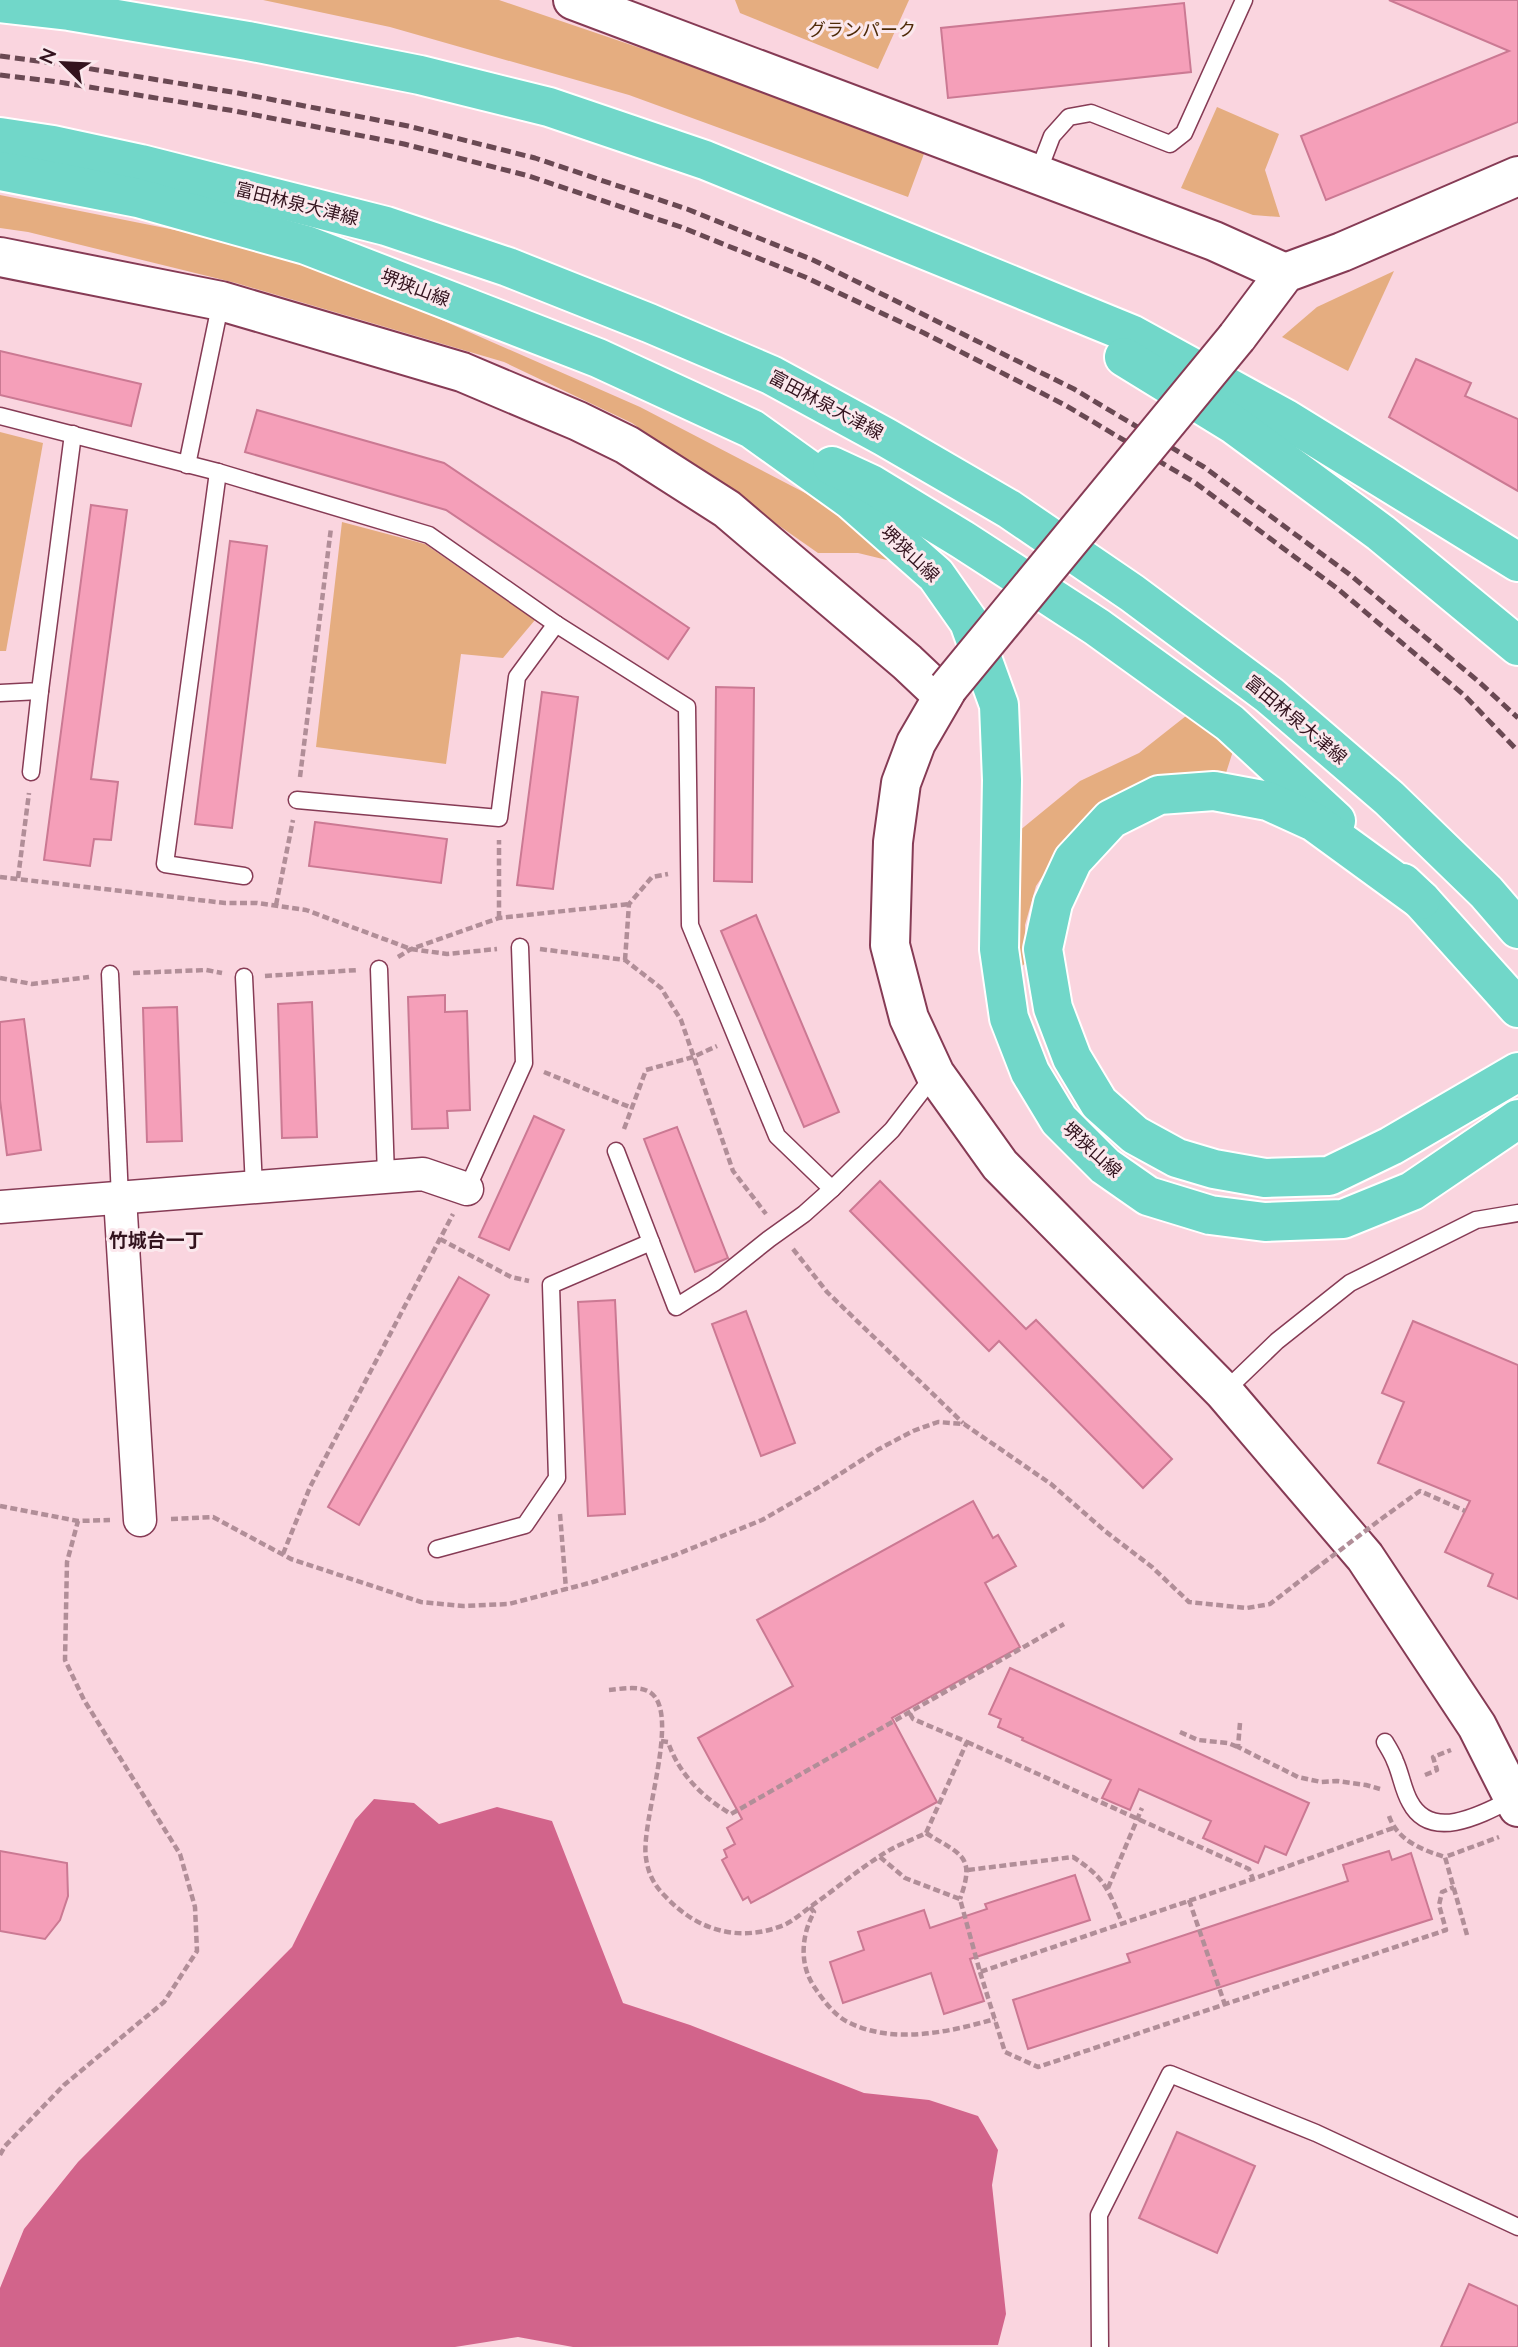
<svg xmlns="http://www.w3.org/2000/svg" width="1518" height="2347" font-family="Lato,'Noto Sans JP',sans-serif">
	<style>
		.green { fill: #e5ad80 }
		.water { fill: #d2648b }
		.building { fill: #f59fb9; stroke: #cb7993; stroke-width: 2 }
		.lines { fill: none; stroke-linecap: round; stroke-linejoin: round }
		.lane-casing { stroke: #863b55; stroke-width: 19 }
		.street-casing { stroke: #863b55; stroke-width: 35 }
		.secondary-casing { stroke: #863b55; stroke-width: 42 }
		.primary-casing { stroke: #fff; stroke-width: 42 }
		.path { stroke: #b18e98; stroke-width: 4.5; stroke-dasharray: 7 3.5; stroke-linecap: butt }
		.lane { stroke: #fff; stroke-width: 16 }
		.street { stroke: #fff; stroke-width: 32 }
		.secondary { stroke: #fff; stroke-width: 38 }
		.primary { stroke: #71d7c9; stroke-width: 38 }
		.rail { stroke: #6a4953; stroke-width: 5; stroke-dasharray: 10 5; stroke-linecap: butt }
		.secondary-bridge-casing { stroke: #863b55; stroke-width: 42; stroke-linecap: butt }
		.path-bridge { stroke: #b18e98; stroke-width: 4.5; stroke-dasharray: 7 3.5; stroke-linecap: butt }
		.secondary-bridge { stroke: #fff; stroke-width: 38 }
		.labels { text-anchor: middle; stroke-width: 6; stroke-linejoin: round; paint-order: stroke }
		.park-label { font-size: 18px; fill: #4e2a07; stroke: #fbe8ed }
		.street-label { font-size: 18px; fill: #33131e; stroke: #fbe8ed }
		.neighbourhood-label { font-size: 19px; font-weight: bold; fill: #33131e; stroke: #fbe8ed }
	</style>
	<rect width="100%" height="100%" fill="#fad5df"/>
	<!-- green -->
	<g class="green">
		<path d="M263 0H499L649 51 925 151 908 197 629 95 390 27Z"/>
		<path d="M735 0H909L878 69 740 13Z"/>
		<path d="M1217 107 1279 134 1265 170 1280 217 1253 215 1181 188Z"/>
		<path d="M0 195 250 245 410 306 640 407 811 496 877 538 891 561 858 553H818L632 423 504 362 236 283 28 232 0 228Z"/>
		<path d="M1394 271 1348 371 1282 337 1317 307Z"/>
		<path d="M0 432 43 443 6 651H0Z"/>
		<path d="M342 522 425 544 535 620 503 658 461 654 446 764 316 747Z"/>
		<path d="M1191 712 1233 751 1226 773 1159 778 1115 794 1072 832 1036 886 1025 925 1026 963 1015 971 1019 831 1080 781 1139 753Z"/>
	</g>
	<!-- water -->
	<path class="water" d="M374 1799 414 1803 439 1824 497 1807 552 1821 623 2003 690 2025 864 2093 929 2100 978 2116 998 2150 992 2185 1006 2314 998 2345 573 2347 518 2337 455 2347H0V2288L24 2229 78 2162 292 1947 355 1820Z"/>
	<!-- building -->
	<g class="building">
		<path d="M1389 0H1518V122L1326 200 1301 136 1509 51Z"/>
		<path d="M1184 3 1191 72 948 98 941 28Z"/>
		<path d="M0 351 141 384 131 426 0 395Z"/>
		<path d="M1416 359 1471 383 1465 396 1518 419V491L1389 417Z"/>
		<path d="M257 410 444 463 689 628 668 659 446 510 245 452Z"/>
		<path d="M91 505 127 510 91 779 118 782 111 840 94 839 90 866 44 860Z"/>
		<path d="M230 541 267 546 232 828 195 824Z"/>
		<path d="M716 687 754 688 752 882 714 881Z"/>
		<path d="M542 692 578 697 553 889 517 885Z"/>
		<path d="M315 822 447 839 441 883 309 866Z"/>
		<path d="M756 915 839 1112 804 1127 721 931Z"/>
		<path d="M445 995V1012L467 1011 470 1110 447 1111 448 1128 412 1129 408 997Z"/>
		<path d="M312 1002 317 1137 282 1138 278 1004Z"/>
		<path d="M177 1007 182 1141 147 1142 143 1008Z"/>
		<path d="M24 1019 41 1150 7 1155 0 1100V1022Z"/>
		<path d="M534 1116 564 1130 509 1250 479 1237Z"/>
		<path d="M677 1127 728 1258 695 1272 644 1139Z"/>
		<path d="M880 1181 1026 1329 1036 1320 1172 1459 1143 1488 999 1341 989 1351 850 1211Z"/>
		<path d="M459 1277 489 1295 359 1525 328 1507Z"/>
		<path d="M615 1300 625 1514 588 1516 578 1302Z"/>
		<path d="M746 1311 795 1443 761 1456 712 1324Z"/>
		<path d="M1413 1321 1518 1365V1599L1488 1586 1493 1574 1445 1552 1470 1501 1378 1463 1404 1402 1382 1393Z"/>
		<path d="M973 1501 993 1538 998 1535 1016 1566 985 1583 1020 1647 892 1718 937 1802 751 1903 748 1897 743 1900 722 1860 727 1857 724 1850 735 1844 727 1828 742 1819 698 1738 793 1686 757 1620Z"/>
		<path d="M1010 1668 1309 1803 1286 1855 1265 1846 1258 1863 1203 1838 1211 1821 1139 1789 1130 1810 1102 1798 1111 1780 1022 1740 1023 1738 998 1727 1001 1719 989 1714Z"/>
		<path d="M0 1851 67 1863 68 1896 60 1920 45 1939 0 1931Z"/>
		<path d="M1389 1851 1392 1860 1411 1853 1432 1919 1028 2049 1013 2000 1130 1962 1127 1954 1348 1881 1343 1865Z"/>
		<path d="M1075 1875 1090 1920 970 1959 984 2001 944 2014 931 1973 843 2003 830 1962 864 1950 858 1932 924 1910 930 1928 987 1909 985 1904Z"/>
		<path d="M1177 2132 1255 2166 1217 2253 1139 2218Z"/>
		<path d="M1469 2284 1518 2306V2347H1441Z"/>
	</g>
	<g class="lines">
		<!-- lane casing -->
		<g class="lane-casing">
			<g id="lane">
				<path d="M1037 175 1052 136 1069 117 1091 113 1170 144 1184 133 1244 0"/>
				<path d="M0 416 218 472 429 535 556 624 687 707 690 925 777 1136 832 1189"/>
				<path d="M187 465 221 301"/>
				<path d="M218 472 165 864 244 876"/>
				<path d="M0 693 40 691 73 434"/>
				<path d="M31 772 40 691"/>
				<path d="M297 800 499 818 517 677 556 624"/>
				<path d="M379 969 386 1176"/>
				<path d="M110 974 120 1198"/>
				<path d="M244 977 254 1187"/>
				<path d="M616 1151 676 1307 714 1283 769 1239 804 1214 832 1189 892 1130 935 1074"/>
				<path d="M467 1189 524 1063 520 947"/>
				<path d="M1224 1392 1277 1341 1350 1283 1476 1220 1518 1213"/>
				<path d="M437 1549 525 1525 557 1478 551 1285 651 1242"/>
				<path d="M1385 1742C1389 1749 1393 1755 1395 1761 1401 1774 1403 1790 1410 1802 1432 1844 1486 1812 1516 1797"/>
				<path d="M1100 2347 1099 2215 1170 2074 1316 2133 1518 2227"/>
			</g>
		</g>
		<!-- street casing -->
		<g class="street-casing">
			<g id="street">
				<path d="M120 1198 140 1520"/>
				<path d="M0 1207 423 1174 467 1189"/>
			</g>
		</g>
		<!-- secondary casing -->
		<g class="secondary-casing">
			<g id="secondary">
				<path d="M573 0 1214 241 1285 273"/>
				<path d="M0 257 221 301 462 372 578 421 627 445 727 509 907 662 943 696"/>
				<path d="M1237 337 1285 273 1342 252 1518 176"/>
				<path d="M948 688 916 743 901 783 893 842 890 945 909 1018 935 1074 1000 1165 1224 1392 1365 1557 1477 1726 1518 1807"/>
			</g>
		</g>
		<!-- primary casing -->
		<g class="primary-casing">
			<g id="primary">
				<path d="M0 3 69 11 248 41 420 75 549 107 705 160 1131 334 1286 419 1518 562"/>
				<path d="M0 137 53 145 141 164 386 226 508 267 649 323 771 375 885 437 1009 509 1132 593 1269 695 1389 798 1486 892 1518 929"/>
				<path d="M0 171 138 198 306 245 598 358 752 429 851 500 936 575 969 622 999 705 1002 780 999 949 1009 1018 1030 1072 1059 1120 1105 1166 1148 1196 1210 1215 1265 1222 1343 1219 1412 1191 1518 1119"/>
				<path d="M1124 357 1233 424 1381 533 1518 646"/>
				<path d="M832 466 871 484 963 540 1097 627 1230 723 1336 821"/>
				<path d="M1403 883 1421 900 1518 1008"/>
				<path d="M1421 900 1314 822 1268 801 1214 791 1159 795 1111 819 1073 860 1053 903 1043 949 1053 1008 1072 1058 1099 1103 1135 1135 1177 1158 1214 1169 1265 1178 1329 1176 1391 1146 1518 1072"/>
			</g>
		</g>
		<!-- path -->
		<g class="path">
			<path d="M300 777 331 528"/>
			<path d="M0 877 225 903H257L306 910 411 949 447 954 497 949"/>
			<path d="M18 878 29 793"/>
			<path d="M276 905 293 820"/>
			<path d="M499 918V840"/>
			<path d="M540 949 625 960 661 988 681 1020 733 1171 766 1214"/>
			<path d="M398 957 411 949 499 918 629 904"/>
			<path d="M625 960 629 904 652 877 668 874"/>
			<path d="M133 973 206 970 222 973"/>
			<path d="M265 976 358 970"/>
			<path d="M0 978 32 984 89 977"/>
			<path d="M544 1072 632 1108"/>
			<path d="M624 1129 646 1070 693 1057 717 1046"/>
			<path d="M440 1239 511 1277 529 1281"/>
			<path d="M793 1249 827 1292 963 1423"/>
			<path d="M0 1506 78 1521 110 1520"/>
			<path d="M560 1514 566 1589"/>
			<path d="M171 1519 213 1517 291 1559 421 1602 463 1606 509 1604 593 1582 675 1555 762 1520 821 1486 879 1449 913 1431 938 1422 964 1424 1051 1484 1105 1531 1152 1567 1189 1602 1247 1608 1270 1604 1314 1570"/>
			<path d="M1381 1519 1420 1491 1465 1511"/>
			<path d="M283 1554 310 1487 453 1214"/>
			<path d="M609 1690C621 1689 640 1685 651 1693 681 1715 640 1823 646 1858 648 1873 654 1885 664 1895 697 1931 739 1943 784 1925 793 1921 802 1913 810 1907 836 1889 861 1867 888 1851 900 1844 914 1839 926 1833L967 1742 913 1719 909 1712"/>
			<path d="M1240 1723 1238 1747 1298 1777 1321 1782 1337 1781 1366 1785 1380 1789"/>
			<path d="M1180 1732 1198 1740 1228 1743 1238 1747"/>
			<path d="M661 1741 668 1742C679 1774 702 1797 731 1814L1064 1624"/>
			<path d="M967 1742 1249 1869 1253 1879 1393 1828"/>
			<path d="M1425 1775 1437 1770 1433 1757 1451 1750"/>
			<path d="M1389 1816C1397 1840 1422 1850 1445 1857"/>
			<path d="M926 1833C961 1855 976 1855 960 1899"/>
			<path d="M880 1857 905 1878 960 1899 980 1972 1253 1879"/>
			<path d="M968 1870 1073 1857C1104 1877 1109 1890 1122 1923"/>
			<path d="M1108 1888 1142 1808"/>
			<path d="M1189 1900 1225 2005"/>
			<path d="M810 1907 814 1912C801 1936 799 1965 815 1988 823 2000 835 2016 848 2022 893 2045 949 2032 995 2019"/>
			<path d="M1467 1935 1445 1857 1499 1837"/>
			<path d="M980 1972 1005 2052 1038 2067 1446 1930 1439 1905 1442 1892 1454 1887"/>
			<path d="M0 2155 5 2146 64 2085 164 2002 197 1951 195 1907 180 1854 84 1700 65 1660 67 1562 78 1521"/>
		</g>
		<!-- lane -->
		<use href="#lane" class="lane"/>
		<!-- street -->
		<use href="#street" class="street"/>
		<!-- secondary -->
		<use href="#secondary" class="secondary"/>
		<!-- primary -->
		<use href="#primary" class="primary"/>
		<!-- rail -->
		<g class="rail">
			<path d="M0 56 61 64 238 93 408 126 535 158 687 209 813 260 1074 389 1204 467 1349 574 1478 681 1518 718"/>
			<path d="M0 75 59 82 235 111 404 144 529 176 681 227 805 277 924 333 1065 405 1194 482 1338 589 1464 695 1518 751"/>
		</g>
		<!-- secondary-bridge casing -->
		<g class="secondary-bridge-casing">
			<path id="secondary-bridge" d="M948 688 1237 337"/>
		</g>
		<!-- path-bridge -->
		<path class="path-bridge" d="M1314 1570 1381 1519"/>
		<!-- secondary-bridge -->
		<use href="#secondary-bridge" class="secondary-bridge"/>
	</g>
	<g class="labels">
		<!-- park labels -->
		<g class="park-label">
			<text x="862" y="36">グランパーク</text>
		</g>
		<!-- street labels -->
		<g class="street-label">
			<text transform="translate(297 204) rotate(14)" y="6">富田林泉大津線</text>
			<text transform="translate(415 288) rotate(21)" y="6">堺狭山線</text>
			<text transform="translate(826 405) rotate(28)" y="6">富田林泉大津線</text>
			<text transform="translate(910 554) rotate(43)" y="6">堺狭山線</text>
			<text transform="translate(1296 720) rotate(40)" y="6">富田林泉大津線</text>
			<text transform="translate(1092 1150) rotate(42)" y="6">堺狭山線</text>
		</g>
		<!-- neighbourhood labels -->
		<g class="neighbourhood-label">
			<text x="156" y="1247">竹城台一丁</text>
		</g>
	</g>
	<!-- north arrow -->
	<g transform="translate(63 63) rotate(294)" stroke="#fbe8ed" stroke-width="5" paint-order="stroke">
	<path d="M0-5L12 26L0 18L-12 26Z" fill="#33131e"/>
	<text y="-10" font-size="19" font-weight="bold" text-anchor="middle" fill="#33131e">N</text>
	</g>
</svg>
